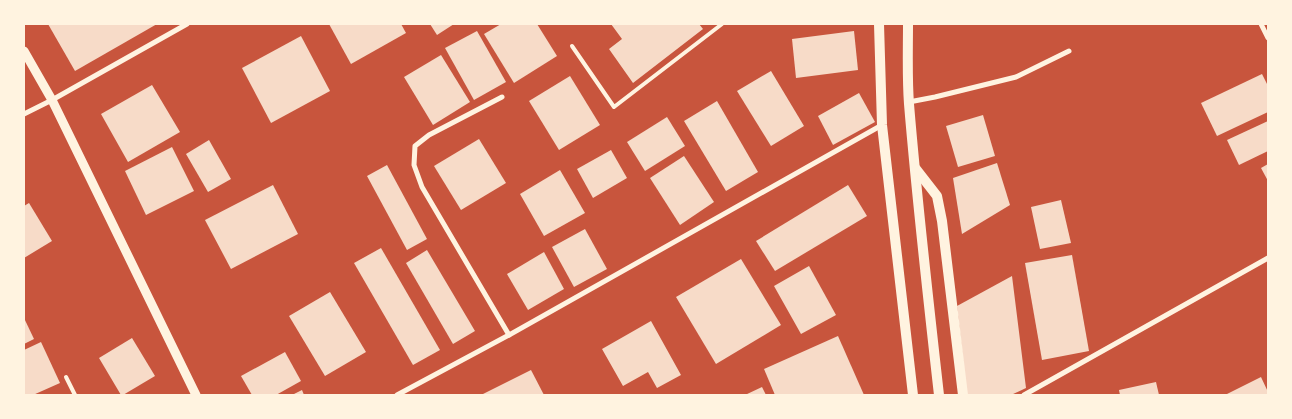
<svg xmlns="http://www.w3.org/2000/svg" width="1292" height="419" font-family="Inter,sans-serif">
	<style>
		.building { fill: #f7dbc8 }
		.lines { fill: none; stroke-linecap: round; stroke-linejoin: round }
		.service { stroke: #fff3e0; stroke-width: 4 }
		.minor { stroke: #fff3e0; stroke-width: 5 }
		.tertiary { stroke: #fff3e0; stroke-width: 9 }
		.secondary { stroke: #fff3e0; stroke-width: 10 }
	</style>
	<rect width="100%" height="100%" fill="#c8553d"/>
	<!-- building -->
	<g class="building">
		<path d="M48 24H157L75 71Z"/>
		<path d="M329 24H401L406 33 351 64Z"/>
		<path d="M430 24H454L437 35Z"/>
		<path d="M501 24H537L557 56 514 83 484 34Z"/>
		<path d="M611 24H699L703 29 633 83 609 49 622 39Z"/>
		<path d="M477 31 506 82 474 100 445 48Z"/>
		<path d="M854 31 858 70 796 78 792 39Z"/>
		<path d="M301 36 330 91 271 123 242 68Z"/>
		<path d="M441 55 470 102 433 125 404 77Z"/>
		<path d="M771 71 804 126 771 146 737 91Z"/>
		<path d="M1262 74 1268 86V112L1217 136 1201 103Z"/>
		<path d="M570 76 600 125 559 150 529 101Z"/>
		<path d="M152 85 180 132 128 162 101 114Z"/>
		<path d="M859 93 875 122 833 145 818 116Z"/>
		<path d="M717 101 758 172 726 191 684 121Z"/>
		<path d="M983 115 995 156 958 167 946 126Z"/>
		<path d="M667 117 685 146 645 171 627 142Z"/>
		<path d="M1268 121V151L1239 165 1227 140Z"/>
		<path d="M479 139 506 183 461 210 434 166Z"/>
		<path d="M209 140 231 179 208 192 186 154Z"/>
		<path d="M172 147 194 191 146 215 125 171Z"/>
		<path d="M611 150 627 178 593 198 577 169Z"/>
		<path d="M684 156 714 202 680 225 650 178Z"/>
		<path d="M997 163 1010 205 962 234 953 178Z"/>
		<path d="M1268 164V181L1261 168Z"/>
		<path d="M387 165 427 239 407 250 367 176Z"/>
		<path d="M560 170 585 213 544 236 520 194Z"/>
		<path d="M273 185 298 234 231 269 205 220Z"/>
		<path d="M848 185 867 216 775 271 756 241Z"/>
		<path d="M1061 200 1071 243 1040 249 1031 207Z"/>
		<path d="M29 203 52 241 24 258V206Z"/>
		<path d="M585 229 607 269 574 287 552 247Z"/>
		<path d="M381 248 440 350 413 365 354 263Z"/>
		<path d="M427 250 475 331 453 344 406 263Z"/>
		<path d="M544 252 564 289 528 310 507 274Z"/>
		<path d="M1072 255 1089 351 1042 360 1025 263Z"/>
		<path d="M741 259 781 325 716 364 676 297Z"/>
		<path d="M809 266 836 315 801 334 774 286Z"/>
		<path d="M1012 276 1026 388 1011 395H967L957 306Z"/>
		<path d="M330 292 366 352 325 376 289 316Z"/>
		<path d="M24 318 34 339 24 344Z"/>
		<path d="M651 321 681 375 657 388 648 372 623 386 602 349Z"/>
		<path d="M838 336 864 395H775L764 369Z"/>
		<path d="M132 338 155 376 123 395H121L99 358Z"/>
		<path d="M41 342 60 383 33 395H24V350Z"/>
		<path d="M285 352 301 381 276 395H252L241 376Z"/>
		<path d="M531 370 544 395H481Z"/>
		<path d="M1261 377 1268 392V395H1225Z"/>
		<path d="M1156 382 1159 395H1120L1119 390Z"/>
		<path d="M762 387 766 395H745Z"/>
		<path d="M302 390 304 395H292Z"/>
	</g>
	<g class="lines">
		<!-- service -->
		<g class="service">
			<path d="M572 46 614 107 722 24"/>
			<path d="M66 377 75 395"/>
		</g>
		<!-- minor -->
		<g class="minor">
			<path d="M1261 24 1268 38"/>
			<path d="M502 97 429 135 415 146 414 165 422 187 509 335"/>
			<path d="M909 102 935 97 1016 77 1069 51"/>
			<path d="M24 114 52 100 187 24"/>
			<path d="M397 395 509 335 882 125"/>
			<path d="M1024 395 1268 258"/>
		</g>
		<!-- tertiary -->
		<path class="tertiary" d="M24 51 52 100 196 395"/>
		<!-- secondary -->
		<g class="secondary">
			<path d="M879 24 882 125 913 395"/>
			<path d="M908 24C908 50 907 77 909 104 917 201 928 298 939 395"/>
			<path d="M916 169 937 196 942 221 963 395"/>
		</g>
	</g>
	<!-- border -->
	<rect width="1292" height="419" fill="none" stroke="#fff3e0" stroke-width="50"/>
</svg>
